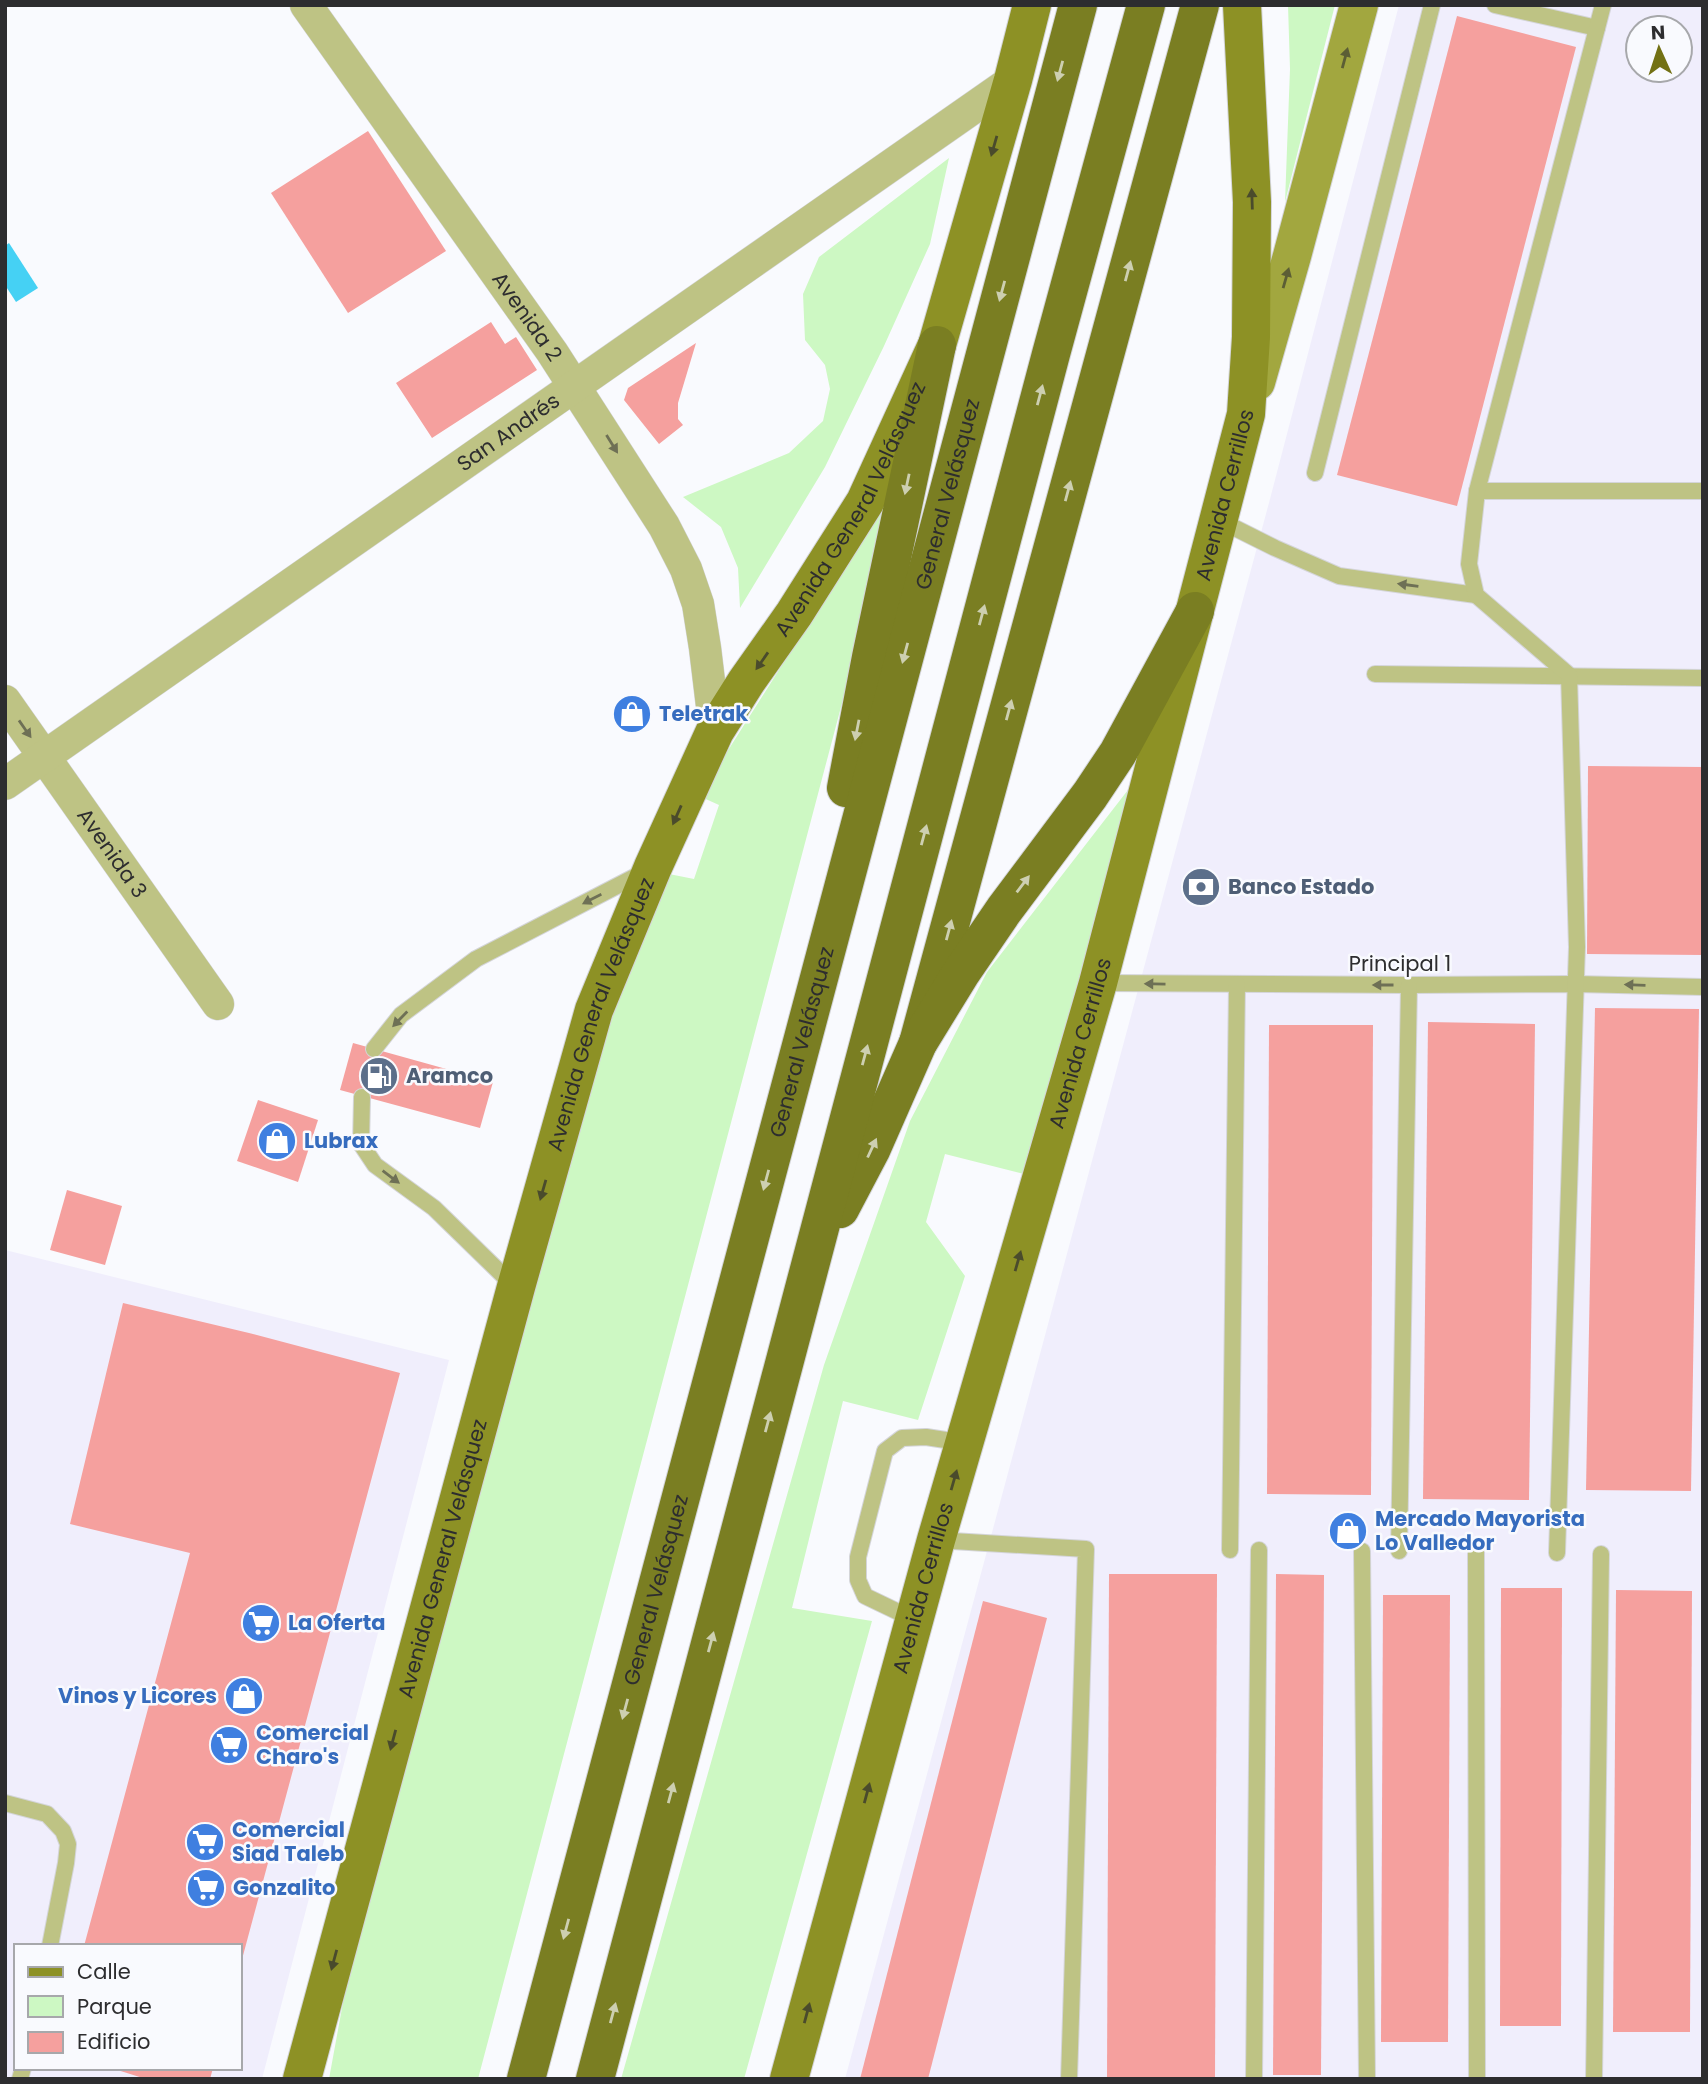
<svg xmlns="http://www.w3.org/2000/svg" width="1708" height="2084" font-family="Poppins,sans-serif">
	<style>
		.commercial { fill: #f0eefc; fill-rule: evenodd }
		.green { fill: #cdf8c3 }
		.water { fill: #45d1f4 }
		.building { fill: #f5a09e }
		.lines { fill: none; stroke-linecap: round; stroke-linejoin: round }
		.lane-casing { stroke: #d4d5d9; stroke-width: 18 }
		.street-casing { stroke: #d4d5d9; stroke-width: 33 }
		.secondary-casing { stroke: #d4d5d9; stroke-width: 40 }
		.primary-casing { stroke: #d4d5d9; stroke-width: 40 }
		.highway-casing { stroke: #d4d5d9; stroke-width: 40 }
		.lane { stroke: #bec384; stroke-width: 16 }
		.street { stroke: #bec384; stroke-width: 32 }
		.secondary { stroke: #a2a73f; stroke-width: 38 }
		.primary { stroke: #8d9125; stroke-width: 38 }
		.highway { stroke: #7a7e22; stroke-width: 38 }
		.oneway { fill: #5c5e35 }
		.oneway2 { fill: #cdcfb1 }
		.oneway3 { fill: #4a4b2c }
		.oneway4 { fill: #6e7055 }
		.labels { text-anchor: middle; stroke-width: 5; stroke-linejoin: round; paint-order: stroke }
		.street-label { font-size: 21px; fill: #2d2d2f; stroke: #f9fafe }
		.shop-label { font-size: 21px; font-weight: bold; fill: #366cbe; stroke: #f9fafe; text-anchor: start }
		.service-label { font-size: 21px; font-weight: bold; fill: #4e5e75; stroke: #f9fafe; text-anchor: start }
	</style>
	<rect width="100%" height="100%" fill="#f9fafe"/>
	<!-- commercial -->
	<g class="commercial">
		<path d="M1399 5H1703V2079H845L1270 499ZM1638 28H1680V70H1638Z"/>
		<path d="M5 1250 449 1360 262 2079H13L5 2076ZM16 1946H240V2068H16Z"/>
	</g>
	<!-- green -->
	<g class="green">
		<path d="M1288 5H1335L1285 202 1290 69Z"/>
		<path d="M949 158 930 244 884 346 825 467 740 608 738 568 721 527 683 497 789 453 823 421 830 389 825 365 805 340 803 294 819 257Z"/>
		<path d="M890 495 873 586 478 2079H329L355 1937 612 1009 664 873 694 879 719 805 699 796Z"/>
		<path d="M1138 777 1032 1176 945 1154 926 1222 965 1276 918 1420 843 1401 792 1608 872 1621 744 2079H621L824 1365 910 1121 987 972Z"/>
	</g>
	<!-- water -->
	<path class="water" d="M9 243 38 288 16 302 5 285V246Z"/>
	<!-- building -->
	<g class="building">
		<path d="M1457 16 1576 47 1457 506 1337 475Z"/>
		<path d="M368 131 446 251 348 313 271 193Z"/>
		<path d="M491 322 505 344 516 337 537 370 432 438 396 383Z"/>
		<path d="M696 343 678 403V419L683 425 659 444 624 400 628 388Z"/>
		<path d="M1588 766 1703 767V955L1587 954Z"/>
		<path d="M1595 1008 1699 1009 1691 1491 1586 1490Z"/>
		<path d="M1428 1022 1535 1024 1529 1500 1423 1499Z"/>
		<path d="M1269 1025H1373L1371 1495 1267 1494Z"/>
		<path d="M353 1043 493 1082 480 1128 340 1090Z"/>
		<path d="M258 1100 318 1120 298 1182 237 1161Z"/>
		<path d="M67 1190 122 1206 105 1265 50 1250Z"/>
		<path d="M123 1303 249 1333 400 1373 241 1963 240 1946H84L190 1553 70 1524Z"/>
		<path d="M1109 1574H1217L1215 2079H1107Z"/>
		<path d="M1276 1574 1324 1575 1321 2075H1273Z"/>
		<path d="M1501 1588H1562L1561 2026H1500Z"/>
		<path d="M1616 1590 1692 1591 1690 2032H1613Z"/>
		<path d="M1383 1595H1450L1448 2042H1381Z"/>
		<path d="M983 1601 1047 1618 928 2079H860Z"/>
		<path d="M111 2068H213L210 2079H146Z"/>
	</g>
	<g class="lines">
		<!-- lane casing -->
		<g class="lane-casing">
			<g id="lane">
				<path d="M1495 5 1597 28"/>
				<path d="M1315 473 1432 5"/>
				<path d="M1477 491H1703"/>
				<path d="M1219 520 1275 548 1339 576 1476 595"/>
				<path d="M1375 674 1703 678"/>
				<path d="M1098 983 1409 985 1576 984 1703 987"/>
				<path d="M374 1049 401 1015 476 959 644 872"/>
				<path d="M362 1097 361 1144 375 1165 434 1208 514 1286"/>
				<path d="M936 1540 1086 1549 1069 2079"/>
				<path d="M1230 1550 1237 984"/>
				<path d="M1362 1551 1367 2079"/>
				<path d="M1399 1551 1409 985"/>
				<path d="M1476 1552 1477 2079"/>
				<path d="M1557 1553 1577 947 1569 675 1476 595 1469 564 1477 491 1603 5"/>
				<path d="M915 1620 865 1596 858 1580V1557L885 1451 902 1438 926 1437 965 1443"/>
				<path d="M5 1803 47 1814 63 1831 68 1844 66 1863 50 1946"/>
				<path d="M20 2079 23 2068"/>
				<path d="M1254 2079 1259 1550"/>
				<path d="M1594 2079 1601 1554"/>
			</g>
		</g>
		<!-- street casing -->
		<g class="street-casing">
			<g id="street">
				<path id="s1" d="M306 5 552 352 664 526 686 569 698 604 705 648 715 731"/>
				<path id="s2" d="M5 701 218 1004"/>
				<path id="s3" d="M5 784 1013 80"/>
			</g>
		</g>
		<!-- secondary casing -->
		<g class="secondary-casing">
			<path id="secondary" d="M1256 382 1292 256 1359 5"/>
		</g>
		<!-- primary casing -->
		<g class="primary-casing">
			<g id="primary">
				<path id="s4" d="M302 2079 516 1287 594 1010 653 867 715 731 746 682 794 614 865 502 937 345 1013 80 1032 5"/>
				<path id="s5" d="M789 2079 936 1540 1098 983 1246 414 1251 337 1252 202 1242 5"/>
			</g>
		</g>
		<!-- highway casing -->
		<g class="highway-casing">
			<g id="highway">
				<path d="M846 788 871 657 937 345"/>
				<path d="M918 1043 1200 5"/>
				<path d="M840 1209 871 1150 918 1043 961 973 1004 910 1090 795 1118 753 1195 611"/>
				<path id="s6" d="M526 2079 1078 5"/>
				<path d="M595 2079 1051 354 1146 5"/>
			</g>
		</g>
		<!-- lane -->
		<use href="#lane" class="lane"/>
		<!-- street -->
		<use href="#street" class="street"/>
		<!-- secondary -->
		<use href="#secondary" class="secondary"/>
		<!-- primary -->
		<use href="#primary" class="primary"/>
		<!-- highway -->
		<use href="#highway" class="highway"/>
	</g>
	<!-- one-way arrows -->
	<defs><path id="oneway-solid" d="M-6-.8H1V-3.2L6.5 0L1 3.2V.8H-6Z" transform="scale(1.75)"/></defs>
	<g class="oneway">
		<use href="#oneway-solid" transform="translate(1345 58) rotate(-75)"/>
		<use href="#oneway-solid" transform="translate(1286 278) rotate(-74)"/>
	</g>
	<g class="oneway2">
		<use href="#oneway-solid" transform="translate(1060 71) rotate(105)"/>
		<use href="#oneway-solid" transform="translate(1128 271) rotate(-75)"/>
		<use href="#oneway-solid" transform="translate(1002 291) rotate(105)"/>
		<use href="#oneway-solid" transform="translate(1040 395) rotate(-75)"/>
		<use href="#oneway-solid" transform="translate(907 484) rotate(102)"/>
		<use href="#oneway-solid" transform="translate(1068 491) rotate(-75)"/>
		<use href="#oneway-solid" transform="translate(982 615) rotate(-75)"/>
		<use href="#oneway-solid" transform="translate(905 653) rotate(105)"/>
		<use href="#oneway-solid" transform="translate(1009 710) rotate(-75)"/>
		<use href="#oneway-solid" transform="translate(857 730) rotate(101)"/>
		<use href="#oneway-solid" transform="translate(924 835) rotate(-75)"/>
		<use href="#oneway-solid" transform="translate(1023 884) rotate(-53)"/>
		<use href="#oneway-solid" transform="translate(949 930) rotate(-75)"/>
		<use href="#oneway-solid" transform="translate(865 1055) rotate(-75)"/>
		<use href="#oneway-solid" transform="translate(872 1148) rotate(-65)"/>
		<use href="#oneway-solid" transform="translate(766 1180) rotate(105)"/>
		<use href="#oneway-solid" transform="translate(768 1422) rotate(-75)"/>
		<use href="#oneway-solid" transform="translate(711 1642) rotate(-75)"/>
		<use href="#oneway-solid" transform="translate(625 1709) rotate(105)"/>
		<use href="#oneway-solid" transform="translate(671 1793) rotate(-75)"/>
		<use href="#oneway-solid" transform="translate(566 1929) rotate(105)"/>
		<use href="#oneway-solid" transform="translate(613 2013) rotate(-75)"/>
	</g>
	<g class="oneway3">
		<use href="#oneway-solid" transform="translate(994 146) rotate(106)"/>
		<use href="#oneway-solid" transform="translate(1252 199) rotate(-92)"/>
		<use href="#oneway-solid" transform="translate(762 661) rotate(125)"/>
		<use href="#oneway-solid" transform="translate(677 815) rotate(114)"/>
		<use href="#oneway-solid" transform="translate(543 1190) rotate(106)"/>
		<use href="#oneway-solid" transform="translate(1018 1261) rotate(-74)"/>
		<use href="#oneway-solid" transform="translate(954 1480) rotate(-74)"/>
		<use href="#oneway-solid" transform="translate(393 1740) rotate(105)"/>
		<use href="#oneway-solid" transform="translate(867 1793) rotate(-75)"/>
		<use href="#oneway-solid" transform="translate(334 1960) rotate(105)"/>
		<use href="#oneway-solid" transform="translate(807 2013) rotate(-75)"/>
	</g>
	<g class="oneway4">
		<use href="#oneway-solid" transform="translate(612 444) rotate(58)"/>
		<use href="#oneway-solid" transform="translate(1408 585) rotate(-172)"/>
		<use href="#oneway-solid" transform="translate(25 729) rotate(55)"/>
		<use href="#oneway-solid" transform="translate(592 899) rotate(153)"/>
		<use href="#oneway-solid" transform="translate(1155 984) rotate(-179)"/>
		<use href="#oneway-solid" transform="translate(1383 985) rotate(-180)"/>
		<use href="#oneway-solid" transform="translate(1635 985) rotate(-178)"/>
		<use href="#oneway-solid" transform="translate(400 1019) rotate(134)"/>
		<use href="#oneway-solid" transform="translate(391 1177) rotate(37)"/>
	</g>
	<!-- icons -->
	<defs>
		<g id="shop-disc" transform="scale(2.0125)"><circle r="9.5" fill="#3f7fe0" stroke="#f9fafe"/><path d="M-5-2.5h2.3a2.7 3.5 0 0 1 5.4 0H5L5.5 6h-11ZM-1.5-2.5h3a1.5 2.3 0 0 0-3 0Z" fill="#fff"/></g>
		<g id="bank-disc" transform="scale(2.0125)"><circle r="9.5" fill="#5c6f8a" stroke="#f9fafe"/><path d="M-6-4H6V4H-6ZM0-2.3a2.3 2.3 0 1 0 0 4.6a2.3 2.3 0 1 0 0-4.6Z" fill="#fff"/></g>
		<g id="fuel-disc" transform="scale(2.0125)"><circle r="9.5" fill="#5c6f8a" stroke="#f9fafe"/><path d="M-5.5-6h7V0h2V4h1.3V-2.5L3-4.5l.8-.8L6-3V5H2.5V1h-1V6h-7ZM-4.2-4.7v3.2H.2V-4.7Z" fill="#fff"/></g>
		<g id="supermarket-disc" transform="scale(2.0125)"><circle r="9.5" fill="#3f7fe0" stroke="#f9fafe"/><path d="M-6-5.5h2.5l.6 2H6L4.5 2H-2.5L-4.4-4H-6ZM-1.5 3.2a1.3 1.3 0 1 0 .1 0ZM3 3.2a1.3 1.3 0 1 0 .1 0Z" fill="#fff"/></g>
	</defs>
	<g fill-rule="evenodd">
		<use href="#shop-disc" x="632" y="714"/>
		<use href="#bank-disc" x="1201" y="887"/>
		<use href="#fuel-disc" x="379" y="1076"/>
		<use href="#shop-disc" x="277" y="1141"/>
		<use href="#shop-disc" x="1348" y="1531"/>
		<use href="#supermarket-disc" x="261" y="1623"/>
		<use href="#shop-disc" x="244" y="1696"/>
		<use href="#supermarket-disc" x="229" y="1745"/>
		<use href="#supermarket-disc" x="205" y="1842"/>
		<use href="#supermarket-disc" x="206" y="1888"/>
	</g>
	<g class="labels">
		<!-- street labels -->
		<g class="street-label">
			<text dy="7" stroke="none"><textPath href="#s1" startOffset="382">Avenida 2</textPath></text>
			<text dy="7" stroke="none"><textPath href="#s3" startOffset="614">San Andrés</textPath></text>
			<text dy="7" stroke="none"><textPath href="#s6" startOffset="1640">General Velásquez</textPath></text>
			<text dy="7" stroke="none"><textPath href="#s5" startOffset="1643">Avenida Cerrillos</textPath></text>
			<text dy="7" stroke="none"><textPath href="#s4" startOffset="1673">Avenida General Velásquez</textPath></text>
			<text dy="7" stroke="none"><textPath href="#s2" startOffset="186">Avenida 3</textPath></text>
			<text x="1400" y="971">Principal 1</text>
			<text dy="7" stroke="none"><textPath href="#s4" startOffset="1106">Avenida General Velásquez</textPath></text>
			<text dy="7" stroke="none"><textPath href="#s6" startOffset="1073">General Velásquez</textPath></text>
			<text dy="7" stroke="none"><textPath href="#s5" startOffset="1076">Avenida Cerrillos</textPath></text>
			<text dy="7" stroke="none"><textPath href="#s4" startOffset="539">Avenida General Velásquez</textPath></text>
			<text dy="7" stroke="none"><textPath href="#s5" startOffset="509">Avenida Cerrillos</textPath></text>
			<text dy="7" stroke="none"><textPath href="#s6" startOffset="506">General Velásquez</textPath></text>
		</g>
		<!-- shop labels -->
		<g class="shop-label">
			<text x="659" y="721">Teletrak</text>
			<text x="304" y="1148">Lubrax</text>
			<text x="1375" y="1526">Mercado Mayorista<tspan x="1375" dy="24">Lo Valledor</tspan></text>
			<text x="288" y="1630">La Oferta</text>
			<text x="217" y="1703" text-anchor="end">Vinos y Licores</text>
			<text x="256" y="1740">Comercial<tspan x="256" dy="24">Charo's</tspan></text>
			<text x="232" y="1837">Comercial<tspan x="232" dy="24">Siad Taleb</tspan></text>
			<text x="233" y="1895">Gonzalito</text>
		</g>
		<!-- service labels -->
		<g class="service-label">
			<text x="1228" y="894">Banco Estado</text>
			<text x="406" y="1083">Aramco</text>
		</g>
	</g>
	<!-- border -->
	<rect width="1708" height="2084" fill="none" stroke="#2d2d2f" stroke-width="14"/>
	<!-- legend -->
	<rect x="14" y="1944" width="228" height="126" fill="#f9fafe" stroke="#a7a8ab" stroke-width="2"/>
	<rect x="28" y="1967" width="35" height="10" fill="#8d9125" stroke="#a7a8ab" stroke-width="2"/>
	<text x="77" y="1979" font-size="21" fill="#2d2d2f">Calle</text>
	<rect x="28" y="1996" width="35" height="21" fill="#cdf8c3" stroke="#a7a8ab" stroke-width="2"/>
	<text x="77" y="2014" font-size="21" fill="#2d2d2f">Parque</text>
	<rect x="28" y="2032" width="35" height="21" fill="#f5a09e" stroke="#a7a8ab" stroke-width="2"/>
	<text x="77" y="2049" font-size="21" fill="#2d2d2f">Edificio</text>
	<!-- north arrow -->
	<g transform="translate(1659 49) rotate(357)"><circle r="33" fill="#f9fafe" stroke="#a7a8ab" stroke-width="2"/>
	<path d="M0-5L12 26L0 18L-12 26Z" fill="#737114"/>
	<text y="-10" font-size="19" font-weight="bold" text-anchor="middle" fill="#2d2d2f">N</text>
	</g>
</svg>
